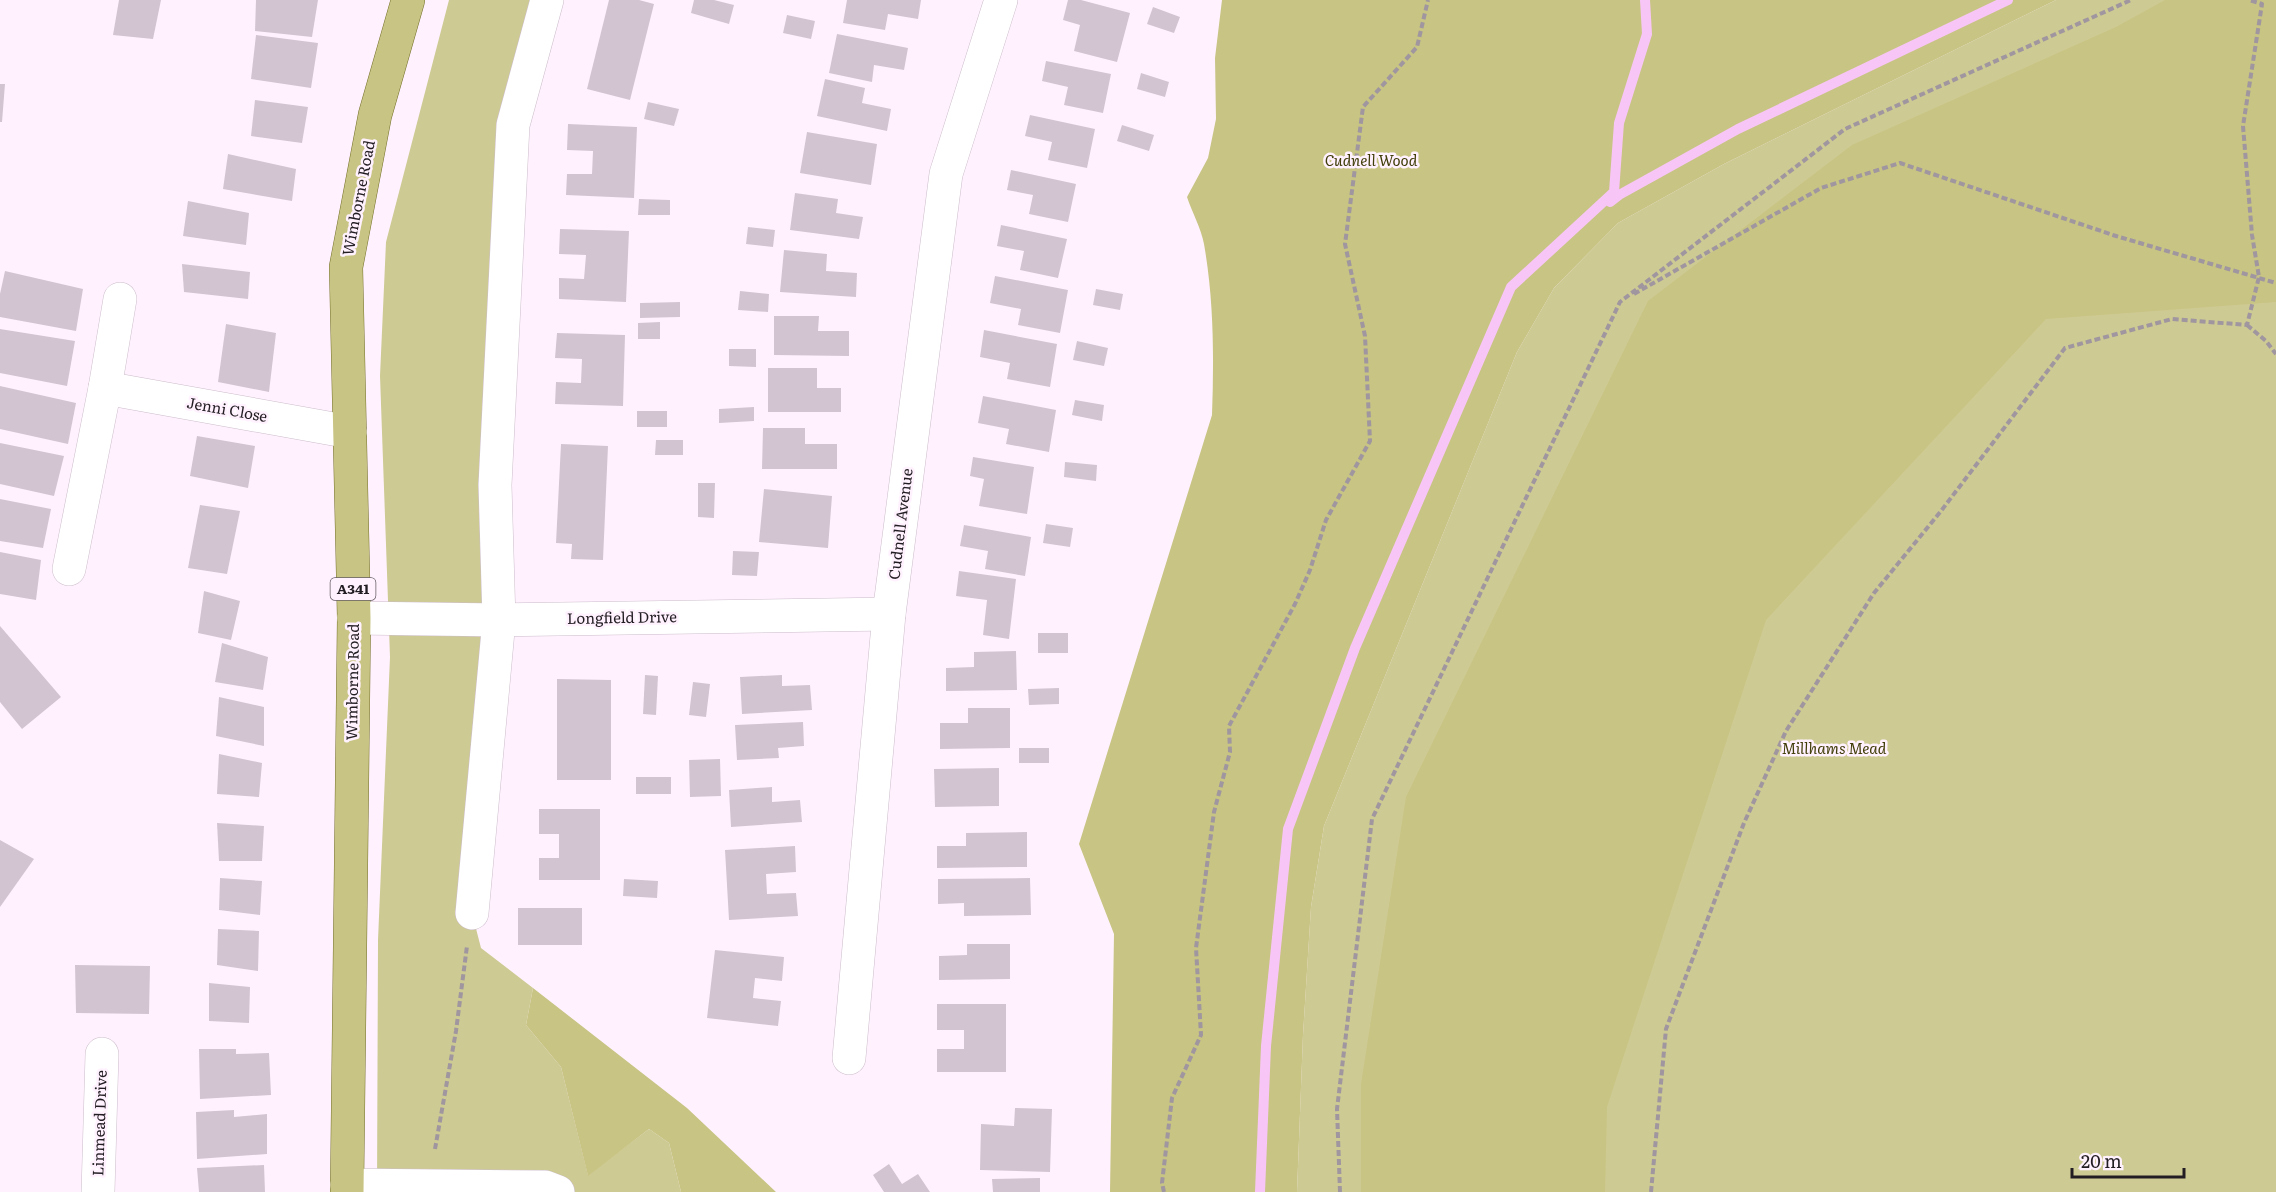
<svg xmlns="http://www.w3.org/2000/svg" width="2276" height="1192" font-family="Literata,serif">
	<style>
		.green { fill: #ceca93 }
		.forest { fill: #c8c484 }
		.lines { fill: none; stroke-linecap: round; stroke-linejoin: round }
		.stream { stroke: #f8c6f6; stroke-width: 10 }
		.building { fill: #d3c4d2 }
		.street-casing { stroke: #ccbdcb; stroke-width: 34 }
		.primary-casing { stroke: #76702c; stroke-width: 34 }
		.path { stroke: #9f969f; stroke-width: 4; stroke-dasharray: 6 3; stroke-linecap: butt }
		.street { stroke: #fff; stroke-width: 33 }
		.primary { stroke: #c8c483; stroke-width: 33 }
		.labels { text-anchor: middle; stroke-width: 5; stroke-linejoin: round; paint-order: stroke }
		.shield { fill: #fff2fe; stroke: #645d64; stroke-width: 1.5 }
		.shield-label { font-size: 14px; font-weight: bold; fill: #221d22 }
		.park-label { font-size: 15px; font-style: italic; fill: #413d09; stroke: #fff2fe }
		.street-label { font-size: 15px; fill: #221d22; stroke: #fff2fe }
	</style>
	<rect width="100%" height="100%" fill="#fff2fe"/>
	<!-- green -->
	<g class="green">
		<path d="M449 0H547L513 125 472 913 481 948 533 988 526 1025 561 1067 588 1175 649 1129 669 1143 681 1192H377L378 940 390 657 380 376 386 242Z"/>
		<path d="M2056 0H2276V1192H1297L1303 1035 1311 907 1324 826 1517 352 1554 288 1618 223 1724 164Z"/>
	</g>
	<!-- forest -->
	<g class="forest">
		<path d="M1222 0H2056L1724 164 1618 223 1554 288 1517 352 1324 826 1311 907 1303 1035 1297 1192H1110L1114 934 1079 844 1212 415C1214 358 1214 301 1204 244 1201 228 1192 212 1187 197L1208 158 1216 119 1215 58Z"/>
		<path d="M2165 0H2276V302L2046 319 1766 620 1607 1107 1605 1192H1361V1084L1406 797 1648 301 1852 145 2116 27Z"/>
		<path d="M533 988 687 1108 776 1192H681L669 1143 649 1129 588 1176 561 1067 526 1025Z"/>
	</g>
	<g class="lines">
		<!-- stream -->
		<g class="stream">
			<path d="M1610 202 1619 195 1738 129 2008 0"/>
			<path d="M1260 1192 1266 1046 1288 829 1355 648 1511 287 1614 192 1619 123 1647 34 1645 0"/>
		</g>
	</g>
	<!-- building -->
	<g class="building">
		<path d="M119 0H161L153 39 113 35Z"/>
		<path d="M256 0H318L312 37 255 31Z"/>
		<path d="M609 0H639L654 4 630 100 587 89Z"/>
		<path d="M694 0H714L734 5 729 24 691 13Z"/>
		<path d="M847 0H921L918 19 888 14 885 30 843 23Z"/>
		<path d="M1068 0H1081L1130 13 1117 62 1074 51 1080 25 1063 20Z"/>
		<path d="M1153 7 1180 17 1174 33 1147 24Z"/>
		<path d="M787 15 815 21 811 39 783 33Z"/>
		<path d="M837 34 908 48 904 70 874 65 872 82 829 73Z"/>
		<path d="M256 35 318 43 311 88 251 79Z"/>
		<path d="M1046 61 1111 74 1103 113 1064 105 1068 87 1042 81Z"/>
		<path d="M1141 73 1169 82 1165 97 1137 89Z"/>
		<path d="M825 79 865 88 862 103 891 109 887 131 817 116Z"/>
		<path d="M0 84H5L2 122H0Z"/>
		<path d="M255 100 308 107 302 143 251 136Z"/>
		<path d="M648 102 679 109 674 126 644 119Z"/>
		<path d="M1030 115 1095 129 1087 168 1048 160 1052 142 1025 136Z"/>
		<path d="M568 124 637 127 634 198 566 195 567 174H592L593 151 567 150Z"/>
		<path d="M1122 125 1154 135 1149 151 1117 141Z"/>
		<path d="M807 132 877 144 871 185 800 173Z"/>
		<path d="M228 154 296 169 292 201 223 189Z"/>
		<path d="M1011 170 1076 184 1068 222 1029 214 1033 195 1007 190Z"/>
		<path d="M795 193 838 199 836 213 863 217 859 239 790 230Z"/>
		<path d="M639 199 670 200V215H638Z"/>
		<path d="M188 201 249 213 246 245 183 236Z"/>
		<path d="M1001 225 1067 239 1058 278 1020 270 1024 251 997 246Z"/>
		<path d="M748 227 775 230 773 247 746 244Z"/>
		<path d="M560 229 629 231 626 302 559 299V278L584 279 586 255 559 254Z"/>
		<path d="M784 250 827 254 826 271 857 273 856 297 780 292Z"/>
		<path d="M182 264 250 272 248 299 184 292Z"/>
		<path d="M5 271 83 289 76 331 0 317V294Z"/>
		<path d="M995 276 1068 290 1060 333 1018 325 1021 309 990 303Z"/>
		<path d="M1096 289 1123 294 1120 310 1093 305Z"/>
		<path d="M740 291 769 294 768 312 738 310Z"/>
		<path d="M680 302V317L640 318V303Z"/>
		<path d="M774 316H819L818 331H849V356L774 355Z"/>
		<path d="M660 322V339H638V323Z"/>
		<path d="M226 324 276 333 269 392 218 382Z"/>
		<path d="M0 329 75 341 67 386 0 373Z"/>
		<path d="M984 330 1057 344 1050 387 1007 379 1010 363 980 357Z"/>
		<path d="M557 333 625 335 623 406 555 404 556 382 581 383 582 359 555 358Z"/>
		<path d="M1077 341 1108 348 1104 366 1073 360Z"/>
		<path d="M729 349H756V367L729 366Z"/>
		<path d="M768 368H817V388H841V412H768Z"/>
		<path d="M0 386 76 403 68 444 0 429Z"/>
		<path d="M983 396 1056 410 1049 452 1006 444 1009 429 978 423Z"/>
		<path d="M1075 400 1104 405 1102 421 1072 415Z"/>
		<path d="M754 407V421L719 423V409Z"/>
		<rect x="637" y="411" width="30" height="16"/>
		<path d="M763 428H805V444H837V469H762Z"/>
		<path d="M197 436 255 446 248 488 190 476Z"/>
		<path d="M656 440H683V455H655Z"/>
		<path d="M0 443 64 456 54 496 0 484Z"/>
		<path d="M561 444 608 446 603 560 571 559 572 544 556 543Z"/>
		<path d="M973 457 1034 467 1027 514 979 506 984 479 970 476Z"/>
		<path d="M1065 462 1097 465 1096 481 1064 477Z"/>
		<path d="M698 483H715L714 518 698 517Z"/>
		<path d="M764 489 832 496 828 548 759 542Z"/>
		<path d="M0 499 51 509 43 548 0 541Z"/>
		<path d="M200 505 240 511 227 574 188 568Z"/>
		<path d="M1046 524 1073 528 1070 547 1043 543Z"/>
		<path d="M964 525 1031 537 1025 576 985 569 988 551 960 546Z"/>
		<path d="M733 551 759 552 757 576 732 575Z"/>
		<path d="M0 552 41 560 36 600 0 594Z"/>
		<path d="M959 571 1016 579 1009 639 983 635 987 600 956 596Z"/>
		<path d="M204 591 240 601 231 640 198 633Z"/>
		<path d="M0 626 61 697 22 729 0 702Z"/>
		<rect x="1038" y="633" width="30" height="20"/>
		<path d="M222 643 268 657 263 690 215 682Z"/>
		<path d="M1016 651 1017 690 946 691V668L974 667V652Z"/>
		<path d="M645 675 658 676 656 715 643 714Z"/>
		<path d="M782 675V686L810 685 812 710 742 714 740 677Z"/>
		<path d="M557 679 611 680V780H557Z"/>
		<path d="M693 682 710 684 706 717 689 715Z"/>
		<path d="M1059 688V704L1029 705 1028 689Z"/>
		<path d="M219 697 264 707V746L216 736Z"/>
		<path d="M968 708H1010V748L940 749V723H968Z"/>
		<path d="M803 722 804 746 778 748 779 758 737 760 735 725Z"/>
		<rect x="1019" y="748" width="30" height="15"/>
		<path d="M219 754 262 763 259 797 217 794Z"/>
		<path d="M720 759 721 796 690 797 689 760Z"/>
		<path d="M999 768V806L935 807 934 769Z"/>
		<rect x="636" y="777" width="35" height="17"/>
		<path d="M772 787V802L800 800 802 822 731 827 729 790Z"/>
		<path d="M539 809H600V880H539V858H559V834H539Z"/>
		<path d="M217 823 264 826 262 861H219Z"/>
		<path d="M1027 832V867L937 868V846H966V833Z"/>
		<path d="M0 840 34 859 0 907Z"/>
		<path d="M795 846 796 872 766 874 767 894 796 893 798 916 729 920 725 850Z"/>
		<path d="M220 878 262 881 260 915 219 910Z"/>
		<path d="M1030 878 1031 915 964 916V903L938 904V879Z"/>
		<path d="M624 879 658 881 657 898 623 896Z"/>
		<rect x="518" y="908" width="64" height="37"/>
		<path d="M218 929 259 931 258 971 217 965Z"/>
		<path d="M967 944H1010V979L939 980V956L967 955Z"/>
		<path d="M715 950 784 957 782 981 755 978 753 998 781 1001 778 1026 707 1018Z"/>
		<path d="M75 965 150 966 149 1014 76 1013Z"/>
		<path d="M209 983 250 987 249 1023 209 1021Z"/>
		<path d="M937 1004H1006V1072H937V1049H964V1030H937Z"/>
		<path d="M199 1049H236V1054L269 1053 271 1095 200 1099Z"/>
		<path d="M1015 1108 1052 1109 1050 1172 980 1170 981 1124 1014 1126Z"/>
		<path d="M234 1110V1117L267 1114V1154L197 1159 196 1112Z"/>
		<path d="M889 1164 902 1184 918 1174 930 1192H884L873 1175Z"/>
		<path d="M264 1165 265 1192H199L197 1168Z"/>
		<path d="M1040 1178V1192H993L992 1179Z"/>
	</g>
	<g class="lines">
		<!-- street casing -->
		<g class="street-casing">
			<g id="street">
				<path d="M120 299 105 388 350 432"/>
				<path d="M69 569 105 388"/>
				<path d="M354 618 499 620 889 614"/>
				<path d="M472 913 499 620 495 485 513 125 547 0"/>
				<path d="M849 1058 889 614 946 174 1001 0"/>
				<path d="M347 1185 545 1187 558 1192"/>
				<path d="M98 1192 102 1054"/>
			</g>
		</g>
		<!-- primary casing -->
		<g class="primary-casing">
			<path id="primary" d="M347 1192 354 618 346 267 375 115 408 0"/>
		</g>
		<!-- path -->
		<g class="path">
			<path d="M1634 294 1821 188 1900 163 2116 236 2276 283"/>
			<path d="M2247 325 2266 341 2276 354"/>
			<path d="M435 1149 456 1031 467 946"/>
			<path d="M1164 1192 1162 1183 1172 1098 1201 1035 1196 948 1214 812 1230 752 1229 726 1295 604 1310 570 1326 520 1370 441 1365 336 1345 244 1363 107 1417 47 1428 0"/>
			<path d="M1340 1192 1337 1109 1372 819 1620 302 1845 129 2131 0"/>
			<path d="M1651 1192 1666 1029 1744 823 1786 731 1874 593 1941 511 2065 348 2172 319 2247 325 2259 277 2252 235 2243 126 2262 4 2249 0"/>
		</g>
		<!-- street -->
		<use href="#street" class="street"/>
		<!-- primary -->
		<use href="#primary" class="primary"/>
	</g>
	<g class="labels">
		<!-- shield labels -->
		<rect class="shield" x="330.5" y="578" width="45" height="22" rx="4.5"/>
		<g class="shield-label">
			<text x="353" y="594">A341</text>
		</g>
		<!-- park labels -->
		<g class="park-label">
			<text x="1371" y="166">Cudnell Wood</text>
			<text x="1834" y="754">Millhams Mead</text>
		</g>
		<!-- street labels -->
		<g class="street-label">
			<text transform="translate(359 198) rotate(-79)" y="5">Wimborne Road</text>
			<text transform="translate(227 410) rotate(10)" y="5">Jenni Close</text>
			<text transform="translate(901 524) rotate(-83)" y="5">Cudnell Avenue</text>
			<text transform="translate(622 618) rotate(-1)" y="5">Longfield Drive</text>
			<text transform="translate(353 682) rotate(-89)" y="5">Wimborne Road</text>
			<text transform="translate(100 1123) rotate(-88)" y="5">Linmead Drive</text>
		</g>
	</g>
	<!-- scale -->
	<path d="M2072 1168v9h112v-9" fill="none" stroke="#221d22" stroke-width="3"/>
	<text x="2081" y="1168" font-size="18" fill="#221d22" stroke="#fff2fe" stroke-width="4.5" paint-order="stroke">20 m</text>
</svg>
